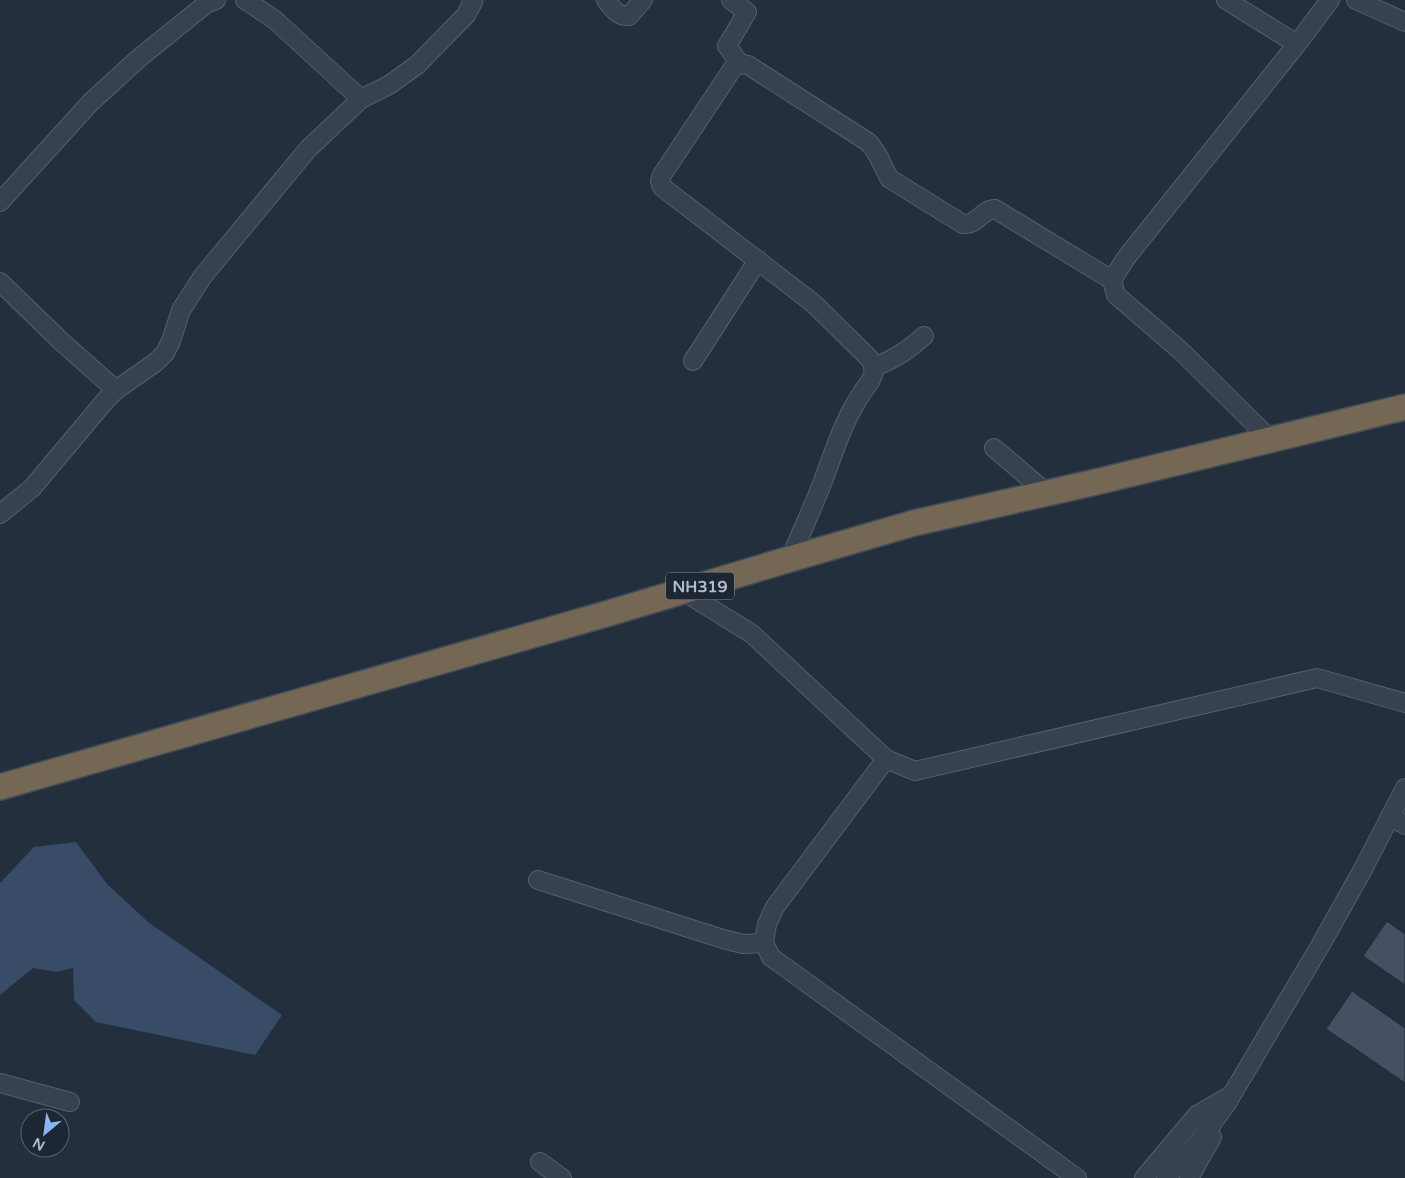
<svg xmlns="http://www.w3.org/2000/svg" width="1405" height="1178" font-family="'Varela Round',sans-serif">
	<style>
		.water { fill: #394c67 }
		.building { fill: #455162; stroke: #1f2835 }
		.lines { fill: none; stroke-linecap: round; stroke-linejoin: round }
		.minor-casing { stroke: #565f6c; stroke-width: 20 }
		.highway-casing { stroke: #434c59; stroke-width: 28 }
		.minor { stroke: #38414e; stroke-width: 18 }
		.highway { stroke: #746855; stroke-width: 25 }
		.labels { text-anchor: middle; stroke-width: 4.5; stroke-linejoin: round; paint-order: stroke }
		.shield { fill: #1d2633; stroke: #878f9c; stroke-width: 1 }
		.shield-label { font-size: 16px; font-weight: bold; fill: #b4bcc9 }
	</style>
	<rect width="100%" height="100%" fill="#242f3e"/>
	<!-- water -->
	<path class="water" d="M76 842 107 884 148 922 282 1015 255 1055 96 1022 74 1000 73 968 57 972 33 968 0 995V883L34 847Z"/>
	<!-- building -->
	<g class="building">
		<path d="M1387 921 1405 934V985L1363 956Z"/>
		<path d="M1352 991 1405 1028V1083L1326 1029Z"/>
	</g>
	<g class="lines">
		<!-- minor casing -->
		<g class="minor-casing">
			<g id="minor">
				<path d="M245 0 275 20 361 99"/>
				<path d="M606 0C612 8 618 17 629 16L643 0"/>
				<path d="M731 0 747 12 727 46 740 64"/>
				<path d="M1226 0 1297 44"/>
				<path d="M1356 0 1405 22"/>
				<path d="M0 202 91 102 138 59 206 4 216 0"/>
				<path d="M0 282 63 343 116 390"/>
				<path d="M693 361 758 260"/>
				<path d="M874 367C895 359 908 350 924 336"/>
				<path d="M1270 439 1181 351 1116 295 1112 280 1126 258 1297 44 1330 0"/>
				<path d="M994 448 1048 494"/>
				<path d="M0 514 32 488 105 401 116 390 156 362 165 353 171 341 181 310 203 276 308 149 361 99 389 85 417 65 466 15 473 2 471 0"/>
				<path d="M790 559C801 533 813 507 823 481 834 452 843 422 860 396 869 381 879 376 870 359L813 303 662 187 660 181 662 175 733 68 740 64 748 65 868 142C879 152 882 167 890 179L963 224C977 226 982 209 995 209L1112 280"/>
				<path d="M683 591 752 634 886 759 775 907 767 924 764 943 771 957 1077 1178"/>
				<path d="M886 759 915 771 1317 678 1405 703"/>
				<path d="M1390 816 1405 825"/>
				<path d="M538 880 723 939 743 944 764 943"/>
				<path d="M0 1083 70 1102"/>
				<path d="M540 1162 562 1178"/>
				<path d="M1144 1178 1197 1115 1230 1096"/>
				<path d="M1166 1178 1201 1139 1227 1103 1320 946 1362 871 1405 788"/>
				<path d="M1189 1178 1212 1137"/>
			</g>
		</g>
		<!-- highway casing -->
		<g class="highway-casing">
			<path id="highway" d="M0 787 606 614 790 559 914 523 1096 482 1405 407"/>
		</g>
		<!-- minor -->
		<use href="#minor" class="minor"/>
		<!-- highway -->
		<use href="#highway" class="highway"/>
	</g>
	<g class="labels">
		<!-- shield labels -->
		<rect class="shield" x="666" y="572.5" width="68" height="27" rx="4"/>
		<g class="shield-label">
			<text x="700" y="592">NH319</text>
		</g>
	</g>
	<!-- north arrow -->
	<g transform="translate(45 1133) rotate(209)"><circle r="24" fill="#1d2633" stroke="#59626f"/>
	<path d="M0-4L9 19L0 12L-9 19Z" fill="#8ab4f8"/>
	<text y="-8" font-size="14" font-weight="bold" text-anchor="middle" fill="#b4bcc9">N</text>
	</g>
</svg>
